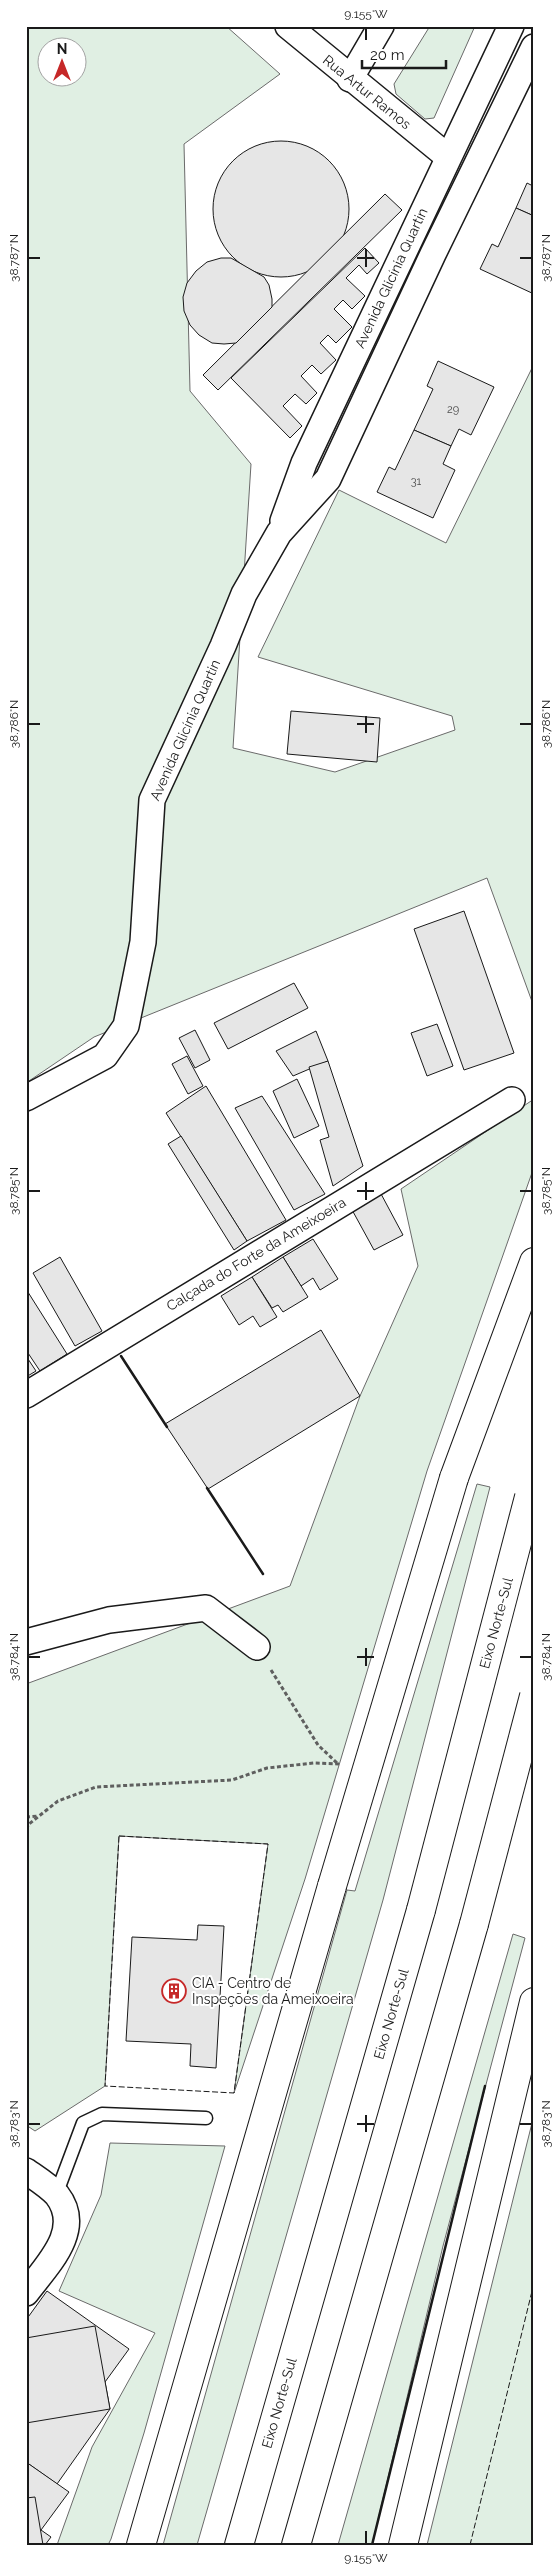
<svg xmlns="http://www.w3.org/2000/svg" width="560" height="2571" font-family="Raleway,sans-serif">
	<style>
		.green { fill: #e0efe3; stroke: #6a6a6a; fill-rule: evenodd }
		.building { fill: #e6e6e6; stroke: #1a1a1a }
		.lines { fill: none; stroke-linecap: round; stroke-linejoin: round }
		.lane-casing { stroke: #1a1a1a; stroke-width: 15 }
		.street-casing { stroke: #1a1a1a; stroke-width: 28 }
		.highway-casing { stroke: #1a1a1a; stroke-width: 30 }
		.path { stroke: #5f5f5f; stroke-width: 3; stroke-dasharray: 4 2.5; stroke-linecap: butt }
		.lane { stroke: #fff; stroke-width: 12 }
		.street { stroke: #fff; stroke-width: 25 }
		.highway { stroke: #fff; stroke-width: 28 }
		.highway-bridge-casing { stroke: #1a1a1a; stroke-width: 30; stroke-linecap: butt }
		.highway-bridge { stroke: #fff; stroke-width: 28 }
		.fence { stroke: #1a1a1a; stroke-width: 1; stroke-dasharray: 6 2.5; stroke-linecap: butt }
		.wall { stroke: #1a1a1a; stroke-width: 2.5 }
		.ticks { fill: none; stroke: #1a1a1a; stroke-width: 2 }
		.labels { text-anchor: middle; stroke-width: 4; stroke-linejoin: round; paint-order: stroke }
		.number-label { font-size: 11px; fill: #4d4d4d }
		.street-label { font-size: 14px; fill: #1a1a1a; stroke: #fff }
		.poi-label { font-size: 14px; fill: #1a1a1a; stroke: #fff; text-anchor: start }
		.neatline { fill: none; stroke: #1a1a1a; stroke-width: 2 }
		.ticks-label { font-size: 12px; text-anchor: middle; fill: #1a1a1a }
	</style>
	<rect width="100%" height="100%" fill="#fff"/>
	<!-- green -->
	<g class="green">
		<path d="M26 26H226L280 74 184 144 190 391 251 464 233 748 335 772 455 730 452 716 258 657 339 490 446 543 534 364V1007L487 878 94 1037 26 1083ZM48 48H78V78H48Z"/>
		<path d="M430 26H475L434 118 425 119 396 94 394 84Z"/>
		<path d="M534 1099V1167L427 1471 305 1879 234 2093 268 1844 119 1836 105 2086 35 2131 26 2125V1684L290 1586 360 1396 418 1266 401 1189Z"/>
		<path d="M477 1484 490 1487 383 1900 197 2545H163L347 1890 355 1891Z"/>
		<path d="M513 1934 525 1938 443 2246 372 2545H338Z"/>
		<path d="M534 2115V2545H427Z"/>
		<path d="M110 2143 225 2146 144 2433 111 2539 108 2545H57L92 2447 155 2333 59 2291 101 2195Z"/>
	</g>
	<!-- building -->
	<g class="building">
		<circle cx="281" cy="209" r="68"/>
		<path d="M527 183 533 186 534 184V216L516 208Z"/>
		<path d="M385 194 402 210 218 390 203 375Z"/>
		<path d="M516 208 534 216V294L480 269 492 244 498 247Z"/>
		<path d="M365 248 379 263 367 274 359 265 346 278 365 296 352 309 343 300 334 309 352 327 336 343 328 335 320 343 336 360 321 374 312 365 301 376 317 393 306 404 295 394 283 406 302 426 290 438 231 378Z"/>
		<path d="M221 258H231L264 277 269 285 272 299V307L236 343 224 344 212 343 199 335 190 325 184 311 183 297 187 283 196 271 207 262Z"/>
		<path d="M438 361 494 387 471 435 459 429 451 446 414 430 433 389 427 386Z"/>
		<path d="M414 430 451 446 443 464 455 470 433 518 377 492 389 467 395 470Z"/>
		<path d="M291 711 380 718 377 762 287 754Z"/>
		<path d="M464 911 514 1053 464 1070 414 929Z"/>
		<path d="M294 983 308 1008 228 1049 214 1023Z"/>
		<path d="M437 1024 453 1066 427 1076 411 1033Z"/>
		<path d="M195 1030 210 1060 195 1068 179 1038Z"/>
		<path d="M316 1031 328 1061 293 1076 276 1051Z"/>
		<path d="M187 1056 203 1086 188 1094 172 1064Z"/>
		<path d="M328 1061 363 1166 333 1186 320 1140 329 1137 309 1067Z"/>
		<path d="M297 1079 319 1126 294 1138 273 1091Z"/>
		<path d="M206 1086 286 1220 247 1241 166 1113Z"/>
		<path d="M262 1096 325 1194 294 1210 235 1108Z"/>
		<path d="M181 1136 247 1241 234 1250 168 1144Z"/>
		<path d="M380 1192 403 1235 374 1250 351 1208Z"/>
		<path d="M313 1239 338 1279 320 1290 313 1278 301 1286 283 1257Z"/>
		<path d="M60 1257 102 1331 75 1346 33 1273Z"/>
		<path d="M283 1257 308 1297 283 1312 278 1305 272 1308 252 1277Z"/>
		<path d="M252 1277 277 1317 260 1327 253 1316 239 1325 221 1296Z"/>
		<path d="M26 1289 67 1354 40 1371 26 1350Z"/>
		<path d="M321 1330 360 1396 208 1489 165 1424Z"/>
		<path d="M26 1356 36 1371 26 1377Z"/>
		<path d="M198 1925 224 1926 216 2068 190 2066 191 2044 126 2041 132 1937 197 1940Z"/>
		<path d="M47 2291 129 2349 105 2382 110 2409 57 2484 26 2462V2320Z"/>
		<path d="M95 2326 110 2409 26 2423V2338Z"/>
		<path d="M26 2462 69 2492 41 2530 51 2537 45 2545H26Z"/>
		<path d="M35 2497 43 2545H26V2498Z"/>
	</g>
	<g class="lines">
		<!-- lane casing -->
		<g class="lane-casing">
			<path id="lane" d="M56 2195 83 2123 102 2114 206 2118"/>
		</g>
		<!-- street casing -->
		<g class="street-casing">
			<g id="street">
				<path d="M288 26 448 157"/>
				<path d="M350 79 381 26"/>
				<path d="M283 521 304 463 511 26"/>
				<path d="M26 1098 105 1056 126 1026 143 942 152 800 223 646 244 594 279 533 328 479 433 254 534 47"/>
				<path d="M26 1395 512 1100"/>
				<path d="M26 1642 109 1620 206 1608 257 1647"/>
				<path d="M26 2171C36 2178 49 2186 57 2195 84 2230 47 2265 26 2293"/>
			</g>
		</g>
		<!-- highway casing -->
		<g class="highway-casing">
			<g id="highway">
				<path d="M454 1478 534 1262"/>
				<path d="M141 2545 332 1886"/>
				<path d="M239 2545 421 1910"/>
				<path d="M296 2545 474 1924"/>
				<path d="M403 2545 534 2002"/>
			</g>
		</g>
		<!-- path -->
		<g class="path">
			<path d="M271 1670 318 1745 338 1764"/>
			<path d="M26 1817 38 1816"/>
			<path d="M26 1829 29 1824 58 1801 96 1787 232 1780 267 1768 314 1763 339 1764"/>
		</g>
		<!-- lane -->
		<use href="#lane" class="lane"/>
		<!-- street -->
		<use href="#street" class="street"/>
		<!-- highway -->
		<use href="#highway" class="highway"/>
		<!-- highway-bridge casing -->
		<g class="highway-bridge-casing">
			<g id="highway-bridge">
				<path d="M332 1886 454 1478"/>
				<path d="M421 1910 529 1497"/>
				<path d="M474 1924 534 1696"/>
			</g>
		</g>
		<!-- highway-bridge -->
		<use href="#highway-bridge" class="highway-bridge"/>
		<!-- fence -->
		<g class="fence">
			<path d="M119 1836 268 1844 234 2093 105 2086Z"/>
			<path d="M470 2545 534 2283"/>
		</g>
		<!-- wall -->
		<g class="wall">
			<path d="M121 1356 167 1427"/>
			<path d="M207 1488 263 1574"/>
			<path d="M372 2545 485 2086"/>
		</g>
	</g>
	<!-- ticks -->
	<path class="ticks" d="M366 28V40M366 249V267M28 258H40M357 258H374M520 258H532M366 716V733M28 724H40M357 724H374M520 724H532M366 1182V1200M28 1191H40M357 1191H374M520 1191H532M366 1648V1666M28 1657H40M357 1657H374M520 1657H532M366 2115V2132M28 2124H40M357 2124H374M520 2124H532M366 2531V2544"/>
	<!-- icons -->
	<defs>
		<g id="building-ring" transform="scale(1.25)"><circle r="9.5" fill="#fff" stroke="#c62828" stroke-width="1.5"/><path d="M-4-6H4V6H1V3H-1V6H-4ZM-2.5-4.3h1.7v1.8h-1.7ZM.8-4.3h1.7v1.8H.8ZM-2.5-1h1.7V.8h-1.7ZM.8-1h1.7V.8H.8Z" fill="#c62828"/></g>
	</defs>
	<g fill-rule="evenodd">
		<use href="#building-ring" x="174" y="1991"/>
	</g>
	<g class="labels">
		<!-- number labels -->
		<g class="number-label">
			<text x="453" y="413">29</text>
			<text x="416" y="485">31</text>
		</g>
		<!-- street labels -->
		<g class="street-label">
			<text transform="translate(367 92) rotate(39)" y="5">Rua Artur Ramos</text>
			<text transform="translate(391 278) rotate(-65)" y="5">Avenida Glicínia Quartin</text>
			<text transform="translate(185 730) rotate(-66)" y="5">Avenida Glicínia Quartin</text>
			<text transform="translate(256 1254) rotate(-31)" y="5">Calçada do Forte da Ameixoeira</text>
			<text transform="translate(496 1623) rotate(-75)" y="5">Eixo Norte-Sul</text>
			<text transform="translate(391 2014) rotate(-74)" y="5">Eixo Norte-Sul</text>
			<text transform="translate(279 2403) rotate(-74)" y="5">Eixo Norte-Sul</text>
		</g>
		<!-- poi labels -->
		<g class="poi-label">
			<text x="192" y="1988">CIA - Centro de<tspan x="192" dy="16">Inspeções da Ameixoeira</tspan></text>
		</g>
	</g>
	<!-- border -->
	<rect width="560" height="2571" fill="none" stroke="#ffffff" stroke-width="55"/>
	<!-- north arrow -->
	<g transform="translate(62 62)"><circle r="24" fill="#ffffff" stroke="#a3a3a3"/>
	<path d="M0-4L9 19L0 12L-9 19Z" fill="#c62828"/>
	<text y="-8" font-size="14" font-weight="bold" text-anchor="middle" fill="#1a1a1a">N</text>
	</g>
	<!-- scale -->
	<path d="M362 60v8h84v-8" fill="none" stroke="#1a1a1a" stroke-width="2.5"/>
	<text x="370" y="60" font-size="15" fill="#1a1a1a" stroke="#ffffff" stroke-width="4" paint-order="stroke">20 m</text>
	<rect x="28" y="28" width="504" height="2516" class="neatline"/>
	<g class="ticks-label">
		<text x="366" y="18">9.155°W</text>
		<text transform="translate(14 258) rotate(-90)" y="4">38.787°N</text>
		<text transform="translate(546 258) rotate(-90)" y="4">38.787°N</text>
		<text transform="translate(14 724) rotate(-90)" y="4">38.786°N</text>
		<text transform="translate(546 724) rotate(-90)" y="4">38.786°N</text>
		<text transform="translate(14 1191) rotate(-90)" y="4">38.785°N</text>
		<text transform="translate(546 1191) rotate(-90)" y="4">38.785°N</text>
		<text transform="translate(14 1657) rotate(-90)" y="4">38.784°N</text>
		<text transform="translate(546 1657) rotate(-90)" y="4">38.784°N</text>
		<text transform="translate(14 2124) rotate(-90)" y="4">38.783°N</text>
		<text transform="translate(546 2124) rotate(-90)" y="4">38.783°N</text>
		<text x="366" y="2562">9.155°W</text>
	</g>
</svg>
